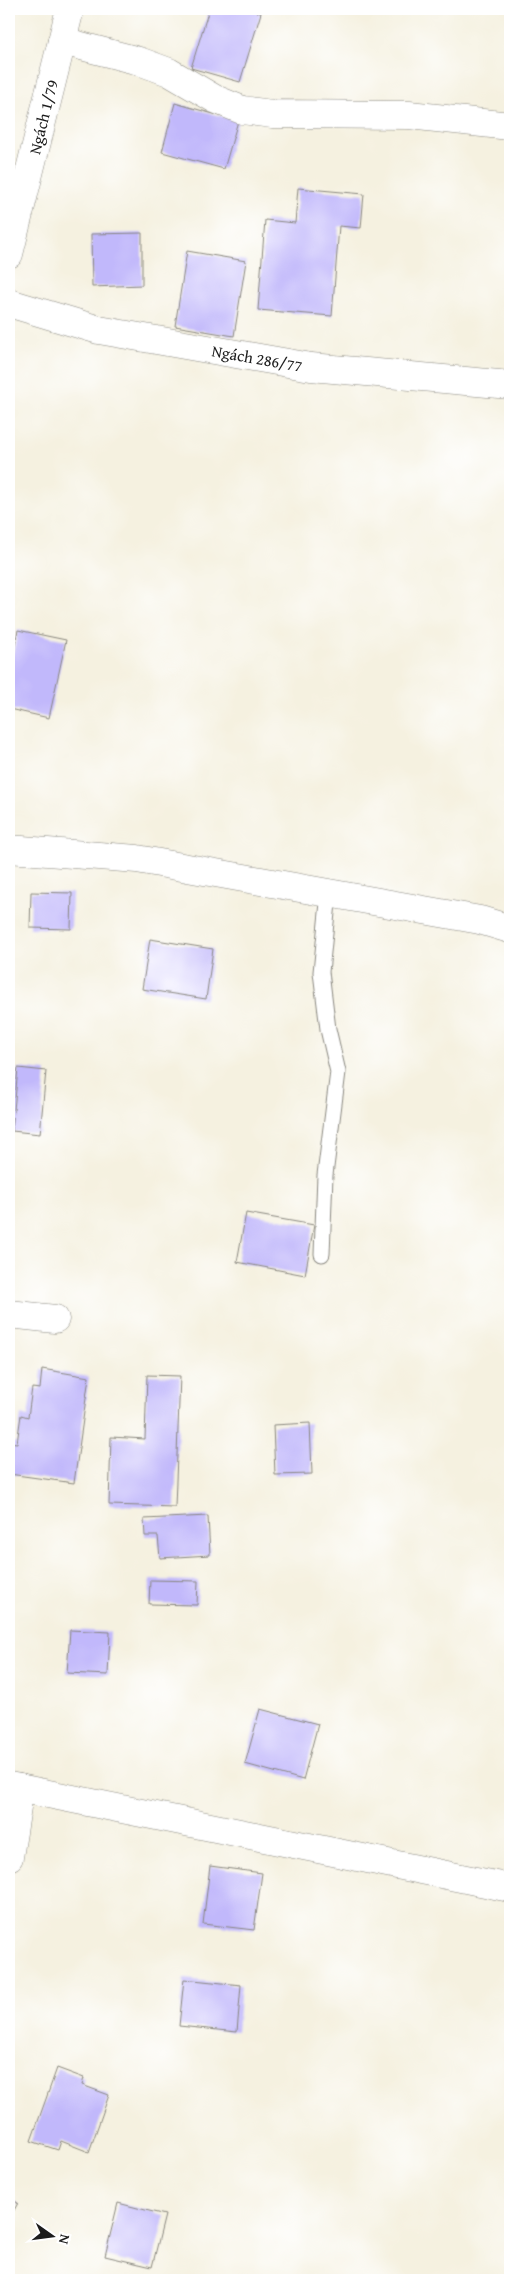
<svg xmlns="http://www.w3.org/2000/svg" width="519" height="2289" font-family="'Gentium Book Plus',serif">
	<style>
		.building { fill: #c1b8fb }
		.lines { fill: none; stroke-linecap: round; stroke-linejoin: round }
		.service-casing { stroke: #88867e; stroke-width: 17 }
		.minor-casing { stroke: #88867e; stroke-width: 29 }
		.service { stroke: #fff; stroke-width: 15 }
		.minor { stroke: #fff; stroke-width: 28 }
		.labels { text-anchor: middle; stroke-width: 4.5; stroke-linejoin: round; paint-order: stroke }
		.street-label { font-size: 16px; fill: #1c1c1c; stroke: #fff }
	</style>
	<rect width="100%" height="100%" fill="#fff"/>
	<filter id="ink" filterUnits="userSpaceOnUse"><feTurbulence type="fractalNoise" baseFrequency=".02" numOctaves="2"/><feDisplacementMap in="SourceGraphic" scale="10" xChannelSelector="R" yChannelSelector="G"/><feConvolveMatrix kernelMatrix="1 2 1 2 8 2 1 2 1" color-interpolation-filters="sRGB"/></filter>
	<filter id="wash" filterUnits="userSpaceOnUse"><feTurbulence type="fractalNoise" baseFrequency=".0096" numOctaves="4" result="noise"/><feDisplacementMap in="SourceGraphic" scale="20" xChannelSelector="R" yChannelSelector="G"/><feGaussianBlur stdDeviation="1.12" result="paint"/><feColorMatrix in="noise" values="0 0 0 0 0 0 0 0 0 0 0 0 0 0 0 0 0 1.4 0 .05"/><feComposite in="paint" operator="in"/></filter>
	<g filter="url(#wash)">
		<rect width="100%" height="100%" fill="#f5f1e0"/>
		<g id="blocks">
			<!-- building -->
			<g class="building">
				<path d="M209 9H246L261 13 240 82 191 68Z"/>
				<path d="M175 103 238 121 224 169 162 152Z"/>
				<path d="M298 188 364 194 361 228 339 226 332 316 258 310 265 220 295 223Z"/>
				<path d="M142 233V285L92 287 91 234Z"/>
				<path d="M187 251 246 261 234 336 175 326Z"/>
				<path d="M18 630 66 640 49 718 9 709V672Z"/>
				<path d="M31 892 72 893 71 929 30 928Z"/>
				<path d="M150 939 213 949 206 999 142 989Z"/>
				<path d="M18 1068 46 1071 40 1134 12 1131Z"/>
				<path d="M246 1213 314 1225 305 1275 237 1262Z"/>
				<path d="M42 1369 89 1377 74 1483 9 1474V1442L17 1443 21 1415 28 1417 32 1388 40 1389Z"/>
				<path d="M147 1375 180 1376 175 1507 109 1505 111 1437 145 1439Z"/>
				<path d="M310 1423 312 1474 275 1475 273 1425Z"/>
				<path d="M208 1516 210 1555 160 1558 158 1536H145L144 1519Z"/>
				<path d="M150 1580 198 1581 197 1605 149 1604Z"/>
				<path d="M70 1630 110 1632 108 1675 67 1673Z"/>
				<path d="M260 1709 318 1724 303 1780 245 1764Z"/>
				<path d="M210 1866 262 1873 254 1930 203 1924Z"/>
				<path d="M184 1979 241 1985 237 2032 179 2026Z"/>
				<path d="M57 2068 84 2078 82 2085 109 2095 89 2152 61 2141 58 2150 31 2141Z"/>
				<path d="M9 2198 18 2203 9 2219Z"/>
				<path d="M118 2203 165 2215 152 2267 105 2256Z"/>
			</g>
		</g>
	</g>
	<g filter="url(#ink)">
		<use href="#blocks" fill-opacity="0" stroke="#88867e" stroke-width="1"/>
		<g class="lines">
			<!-- service casing -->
			<g class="service-casing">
				<path id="service" d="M322 1254 325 1175 338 1072 328 1029 321 972 329 893"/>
			</g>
			<!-- minor casing -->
			<g class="minor-casing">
				<g id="minor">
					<path d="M62 41 139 61 169 72 215 99 242 110 272 114 409 115 510 126"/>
					<path d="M9 254 70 9"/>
					<path d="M9 303 99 330 311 367 510 385"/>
					<path d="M9 849 137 859 480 920 510 929"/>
					<path d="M9 1314 55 1319"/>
					<path d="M9 1786 510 1888"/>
					<path d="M9 1857 20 1788"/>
				</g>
			</g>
			<!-- service -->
			<use href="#service" class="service"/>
			<!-- minor -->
			<use href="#minor" class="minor"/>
		</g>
	</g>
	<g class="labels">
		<!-- street labels -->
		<g class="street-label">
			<text transform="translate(43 117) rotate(-76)" y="6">Ngách 1/79</text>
			<text transform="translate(257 358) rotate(10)" y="6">Ngách 286/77</text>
		</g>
	</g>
	<!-- margin -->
	<rect width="519" height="2289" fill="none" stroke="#fff" stroke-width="30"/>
	<!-- north arrow -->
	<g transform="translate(52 2236) rotate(104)" stroke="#ffffff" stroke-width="4" paint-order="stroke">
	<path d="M0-4L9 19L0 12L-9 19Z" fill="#1c1c1c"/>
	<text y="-8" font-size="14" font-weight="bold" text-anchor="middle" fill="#1c1c1c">N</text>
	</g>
</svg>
